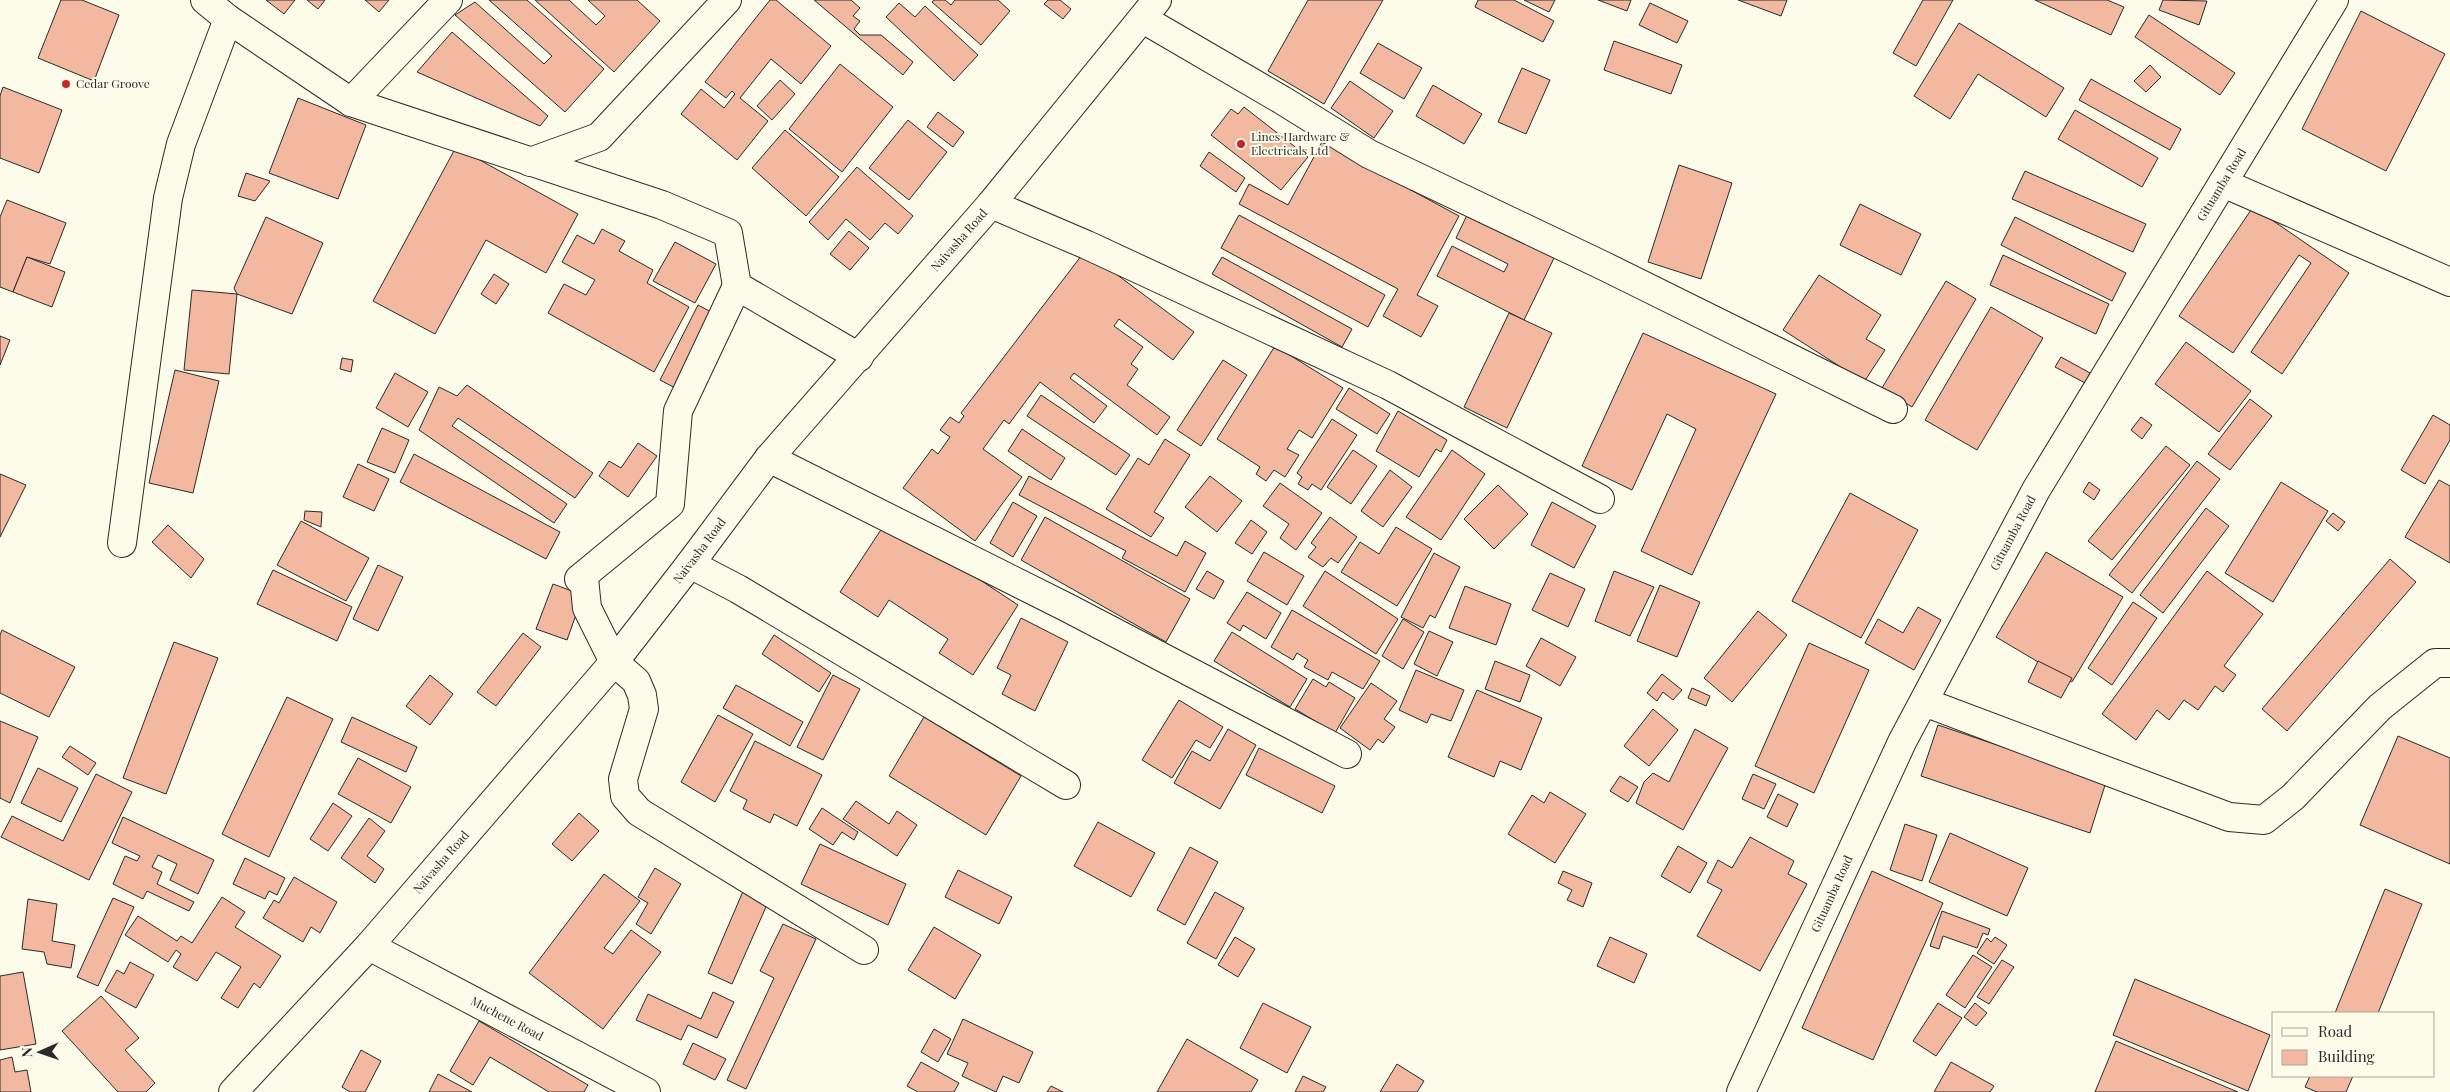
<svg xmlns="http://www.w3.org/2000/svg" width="2450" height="1092" font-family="'Playfair Display',serif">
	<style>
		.building { fill: #f2b8a0; stroke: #2b2b2b }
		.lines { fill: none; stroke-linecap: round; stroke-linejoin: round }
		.street-casing { stroke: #2b2b2b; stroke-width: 30 }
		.secondary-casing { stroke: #2b2b2b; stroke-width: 30 }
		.street { stroke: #fdfbea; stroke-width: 28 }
		.secondary { stroke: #fdfbea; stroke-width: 28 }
		.poi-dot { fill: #c62828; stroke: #fdfbea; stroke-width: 2 }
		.labels { text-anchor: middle; stroke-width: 4; stroke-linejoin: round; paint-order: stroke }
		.poi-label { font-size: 12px; fill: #2b2b2b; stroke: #fdfbea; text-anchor: start }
		.street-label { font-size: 12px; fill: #2b2b2b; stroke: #fdfbea }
	</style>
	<rect width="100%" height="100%" fill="#fdfbea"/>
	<!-- building -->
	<g class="building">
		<path d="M61 0H82L119 15 94 81 38 58Z"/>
		<path d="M266 0H295L284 14Z"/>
		<path d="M307 0H325L318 9Z"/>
		<path d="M365 0H389L379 12Z"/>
		<path d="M489 0H527L604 69 565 112 455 15 475 2 544 64 552 56Z"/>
		<path d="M535 0H569L596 25 605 16 588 0H637L660 21 614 72Z"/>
		<path d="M770 0H776L831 46 801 84 771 59 740 98 768 121 737 160 681 114 701 89 724 108 735 94 732 91 726 98 705 82Z"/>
		<path d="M814 0H851L860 8 853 16 860 21 854 29 860 35H881L913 62 903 75Z"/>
		<path d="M934 0H945L951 5 955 0H998L1010 11 981 45 932 2Z"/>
		<path d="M1048 0H1060L1071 9 1063 19 1044 4Z"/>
		<path d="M1308 0H1383L1324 104 1268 71Z"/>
		<path d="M1478 0H1514L1554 21 1543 42 1475 7Z"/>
		<path d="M1524 0H1555L1549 12Z"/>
		<path d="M1598 0H1631L1627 11Z"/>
		<path d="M1738 0H1787L1781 16Z"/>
		<path d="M1923 0H1953L1916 66 1893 53Z"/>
		<path d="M2035 0H2107L2124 7 2111 35Z"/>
		<path d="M2163 0 2207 1 2199 25 2159 10Z"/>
		<path d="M899 3 915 17 925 6 978 55 954 81 886 17Z"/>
		<path d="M1650 3 1688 21 1677 43 1639 25Z"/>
		<path d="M2361 11 2445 54 2386 171 2302 129Z"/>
		<path d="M2149 15 2235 73 2220 95 2135 37Z"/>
		<path d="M1959 23 2064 88 2046 117 1978 74 1950 119 1914 96Z"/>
		<path d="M452 32 548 116 540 126 417 72Z"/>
		<path d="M1614 41 1682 65 1671 94 1604 70Z"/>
		<path d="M1378 43 1422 68 1404 99 1360 73Z"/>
		<path d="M840 64 893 107 842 172 789 129Z"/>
		<path d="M2150 65 2161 77 2146 92 2134 81Z"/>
		<path d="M1522 68 1550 80 1526 134 1498 122Z"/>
		<path d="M2091 79 2181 129 2170 150 2079 100Z"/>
		<path d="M780 80 795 94 772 120 757 106Z"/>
		<path d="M1350 81 1393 111 1374 138 1331 108Z"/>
		<path d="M1433 85 1482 114 1464 144 1416 116Z"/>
		<path d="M3 87 62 110 39 173 0 158V96Z"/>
		<path d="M298 98 366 125 338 199 269 173Z"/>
		<path d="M1244 107 1308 157 1281 190 1211 135 1231 109 1238 114Z"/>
		<path d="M2075 110 2158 158 2142 187 2058 139Z"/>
		<path d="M938 112 964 132 953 147 927 127Z"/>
		<path d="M908 120 947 152 909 200 869 168Z"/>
		<path d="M785 130 839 177 806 216 752 168Z"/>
		<path d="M1322 142 1459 216 1417 295 1438 306 1421 337 1383 316 1398 289 1239 204 1249 184 1288 205Z"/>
		<path d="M456 147 578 214 546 273 486 240 435 334 373 301Z"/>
		<path d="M1209 152 1245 178 1236 192 1200 166Z"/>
		<path d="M1679 165 1732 183 1701 279 1648 262Z"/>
		<path d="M857 167 913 216 898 234 885 223 870 240 846 219 828 240 809 222Z"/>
		<path d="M2025 171 2146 224 2133 252 2012 199Z"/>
		<path d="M246 173 270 181 255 201 238 196Z"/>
		<path d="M7 200 66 223 50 264 27 257 13 292 0 287V217Z"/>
		<path d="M1860 204 1921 234 1901 275 1840 245Z"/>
		<path d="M2253 207 2349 273 2282 374 2251 352 2311 263 2299 255 2233 353 2179 316Z"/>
		<path d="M1468 213 1555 256 1524 320 1437 276 1452 246 1504 272 1508 264 1456 238Z"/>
		<path d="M1239 215 1385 295 1368 327 1221 248Z"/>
		<path d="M266 217 323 243 292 314 237 294 234 288Z"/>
		<path d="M2015 217 2126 273 2112 301 2001 245Z"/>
		<path d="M602 229 625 241 619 251 653 270 647 283 689 307 654 372 548 313 564 284 586 295 595 280 562 262 577 235 594 244Z"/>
		<path d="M849 231 869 248 850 270 830 254Z"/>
		<path d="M675 242 716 264 695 303 653 281Z"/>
		<path d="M1085 251 1194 332 1173 360 1119 319 1114 326 1143 347 1131 364 1138 369 1127 385 1170 417 1157 435 1074 373 1070 378 1107 406 1094 423 1040 382 1009 424 1004 420 983 449 1022 477 975 541 903 488 932 449 938 454 950 437 940 430 950 417 959 423 964 416 961 413Z"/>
		<path d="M2003 255 2109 304 2096 334 1990 285Z"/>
		<path d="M27 257 65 272 52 307 13 292Z"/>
		<path d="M1222 257 1352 329 1342 347 1212 274Z"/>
		<path d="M494 274 509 284 496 304 481 294Z"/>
		<path d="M1819 275 1881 315 1866 339 1885 350 1864 382 1783 330Z"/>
		<path d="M1946 281 1976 299 1912 407 1882 388Z"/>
		<path d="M192 290 237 294 229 374 184 370Z"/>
		<path d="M698 305 717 315 679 390 660 380Z"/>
		<path d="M1991 307 2043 338 1977 450 1925 420Z"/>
		<path d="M1509 313 1552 333 1507 428 1464 407Z"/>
		<path d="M1643 333 1776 394 1692 575 1641 551 1696 429 1667 414 1632 490 1582 466Z"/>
		<path d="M0 336 10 340 0 365Z"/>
		<path d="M2186 342 2251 391 2219 432 2155 384Z"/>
		<path d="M1275 346 1343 388 1312 438 1299 430 1287 449 1299 455 1285 477 1274 470 1266 481 1256 474 1260 467 1217 439Z"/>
		<path d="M2061 357 2090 373 2085 383 2055 367Z"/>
		<path d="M342 358 353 360 351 372 340 369Z"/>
		<path d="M1223 360 1247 375 1201 446 1177 430Z"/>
		<path d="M175 370 219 381 193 493 149 483Z"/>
		<path d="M395 373 428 392 408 427 376 408Z"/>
		<path d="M467 385 593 473 575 498 458 418 452 426 567 504 554 523 419 430 439 387 457 396Z"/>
		<path d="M1349 388 1390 414 1377 434 1336 409Z"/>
		<path d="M1041 395 1130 455 1116 475 1027 416Z"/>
		<path d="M2250 399 2272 416 2230 470 2208 454Z"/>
		<path d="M1398 411 1447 440 1441 452 1436 449 1419 477 1376 451Z"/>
		<path d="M2433 415 2450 425V440L2425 484 2401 470Z"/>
		<path d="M2141 417 2152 425 2142 439 2131 430Z"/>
		<path d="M1332 419 1357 435 1321 490 1312 484 1308 490 1298 484 1302 477 1297 473Z"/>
		<path d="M382 428 409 440 395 473 367 462Z"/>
		<path d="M1022 429 1065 458 1051 480 1008 451Z"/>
		<path d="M1165 439 1190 455 1154 512 1164 518 1151 537 1106 509 1138 458 1149 465Z"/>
		<path d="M638 443 657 456 628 497 599 476 609 461 621 468Z"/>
		<path d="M2166 446 2190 465 2112 560 2088 541Z"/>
		<path d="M1353 450 1377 466 1351 504 1327 487Z"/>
		<path d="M1452 450 1485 474 1441 540 1406 517Z"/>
		<path d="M414 454 560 532 546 559 400 482Z"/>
		<path d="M2197 461 2220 479 2132 593 2109 575Z"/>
		<path d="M358 464 389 479 374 511 343 497Z"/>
		<path d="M1390 470 1412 487 1383 527 1361 511Z"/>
		<path d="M0 474 26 485 0 537Z"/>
		<path d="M1029 476 1177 556 1185 541 1206 553 1185 592 1122 558 1126 551 1019 495Z"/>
		<path d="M1210 476 1242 501 1217 532 1185 507Z"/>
		<path d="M2439 480 2450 486V563L2405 537Z"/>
		<path d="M2089 482 2100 490 2094 500 2083 492Z"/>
		<path d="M2281 482 2328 511 2273 602 2225 573Z"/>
		<path d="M1280 483 1322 513 1296 550 1280 538 1289 524 1263 506Z"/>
		<path d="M1498 485 1528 514 1494 549 1464 519Z"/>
		<path d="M1850 493 1918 530 1861 638 1792 601Z"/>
		<path d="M1013 502 1037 516 1013 557 990 543Z"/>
		<path d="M1552 502 1596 526 1574 568 1531 545Z"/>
		<path d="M2206 508 2229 526 2163 613 2140 595Z"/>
		<path d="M305 511 322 512 321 527 304 520Z"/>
		<path d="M2333 513 2345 522 2338 531 2326 521Z"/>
		<path d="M1045 517 1190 599 1166 642 1021 560Z"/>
		<path d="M1330 517 1357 537 1338 563 1331 558 1323 567 1308 557 1316 547 1311 543Z"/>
		<path d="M888 519 1018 605 973 675 939 653 948 639 889 600 878 617 840 592Z"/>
		<path d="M1251 520 1267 532 1252 554 1235 543Z"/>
		<path d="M301 521 369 558 346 601 277 565Z"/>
		<path d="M168 525 204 559 191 578 152 542Z"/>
		<path d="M1396 527 1432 549 1397 606 1341 572 1360 542 1379 554Z"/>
		<path d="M1264 552 1304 576 1287 605 1247 581Z"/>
		<path d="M2046 552 2123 597 2072 682 1996 637Z"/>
		<path d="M1434 553 1460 567 1435 618 1430 615 1423 628 1401 617Z"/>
		<path d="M2390 559 2416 582 2287 731 2262 709Z"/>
		<path d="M378 565 403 577 378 631 353 619Z"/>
		<path d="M273 570 352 607 337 641 257 604Z"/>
		<path d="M1207 571 1224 581 1214 599 1196 589Z"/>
		<path d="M1325 571 1398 619 1376 654 1303 606Z"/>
		<path d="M1614 571 1654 587 1630 636 1595 621Z"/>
		<path d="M2207 571 2263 614 2224 666 2236 675 2223 692 2215 686 2198 710 2184 700 2169 720 2157 710 2136 740 2102 714Z"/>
		<path d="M1550 573 1585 589 1568 627 1532 610Z"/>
		<path d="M553 584 583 595 567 640 536 629Z"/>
		<path d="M1660 585 1700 602 1677 657 1637 641Z"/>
		<path d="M1465 586 1511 604 1496 645 1449 628Z"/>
		<path d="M1247 592 1281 613 1266 639 1243 625 1240 631 1227 623Z"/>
		<path d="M2133 602 2157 618 2112 685 2088 668Z"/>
		<path d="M1918 607 1941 620 1914 670 1865 643 1878 619 1903 633Z"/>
		<path d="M1292 610 1380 661 1363 689 1332 672 1328 680 1304 667 1308 660 1297 653 1293 660 1271 647Z"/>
		<path d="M1758 611 1787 635 1732 702 1704 678Z"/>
		<path d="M1021 618 1068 642 1035 711 1002 694 1011 675 997 668Z"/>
		<path d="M1403 619 1424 632 1403 669 1382 656Z"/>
		<path d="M2 630 75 667 49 717 0 693V635Z"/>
		<path d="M1429 631 1453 642 1437 676 1414 664Z"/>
		<path d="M1232 632 1307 679 1290 707 1214 661Z"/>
		<path d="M523 633 541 647 496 706 477 692Z"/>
		<path d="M774 635 831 673 819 692 762 654Z"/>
		<path d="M1541 638 1576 657 1560 686 1526 666Z"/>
		<path d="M174 642 218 658 166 794 123 778Z"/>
		<path d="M1809 643 1869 670 1814 793 1755 766Z"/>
		<path d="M1495 661 1530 675 1520 702 1485 689Z"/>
		<path d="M2038 661 2072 678 2061 698 2028 682Z"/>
		<path d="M1416 670 1464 690 1451 721 1431 714 1427 723 1399 710Z"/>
		<path d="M1662 674 1682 690 1673 700 1663 692 1657 701 1647 693Z"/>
		<path d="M430 675 453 694 430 725 406 706Z"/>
		<path d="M833 675 860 689 823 760 797 747Z"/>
		<path d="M1313 679 1326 687 1329 682 1355 698 1335 733 1295 709Z"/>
		<path d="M1371 683 1397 701 1384 719 1395 727 1383 743 1378 739 1370 750 1340 728Z"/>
		<path d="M736 685 803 722 790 746 723 708Z"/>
		<path d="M1692 688 1710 696 1706 706 1688 698Z"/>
		<path d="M1477 690 1542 718 1521 770 1500 761 1494 777 1448 757Z"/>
		<path d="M287 697 333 719 269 857 222 834Z"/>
		<path d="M1179 700 1223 727 1210 748 1196 740 1172 778 1142 760Z"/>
		<path d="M1653 709 1678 730 1649 766 1624 746Z"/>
		<path d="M718 715 753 734 715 802 681 782Z"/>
		<path d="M352 717 417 747 406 772 341 742Z"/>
		<path d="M924 717 1021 776 986 835 889 776Z"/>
		<path d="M0 721 38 737 10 803 0 798Z"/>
		<path d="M1938 725 2106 782 2090 833 1921 776Z"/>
		<path d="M1228 729 1256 745 1220 809 1174 783 1192 751 1210 761Z"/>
		<path d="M1695 729 1728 748 1683 830 1636 803 1644 782 1653 773 1669 782Z"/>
		<path d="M2398 736 2450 758V864L2360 825Z"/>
		<path d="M755 741 822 775 797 826 774 814 770 823 743 809 747 800 730 791Z"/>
		<path d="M70 746 96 763 88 775 62 757Z"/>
		<path d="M1259 748 1335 786 1322 813 1246 775Z"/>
		<path d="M358 758 411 787 391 823 338 794Z"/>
		<path d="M38 768 78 788 61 822 21 803Z"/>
		<path d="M96 774 132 792 89 880 1 837 12 816 63 841Z"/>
		<path d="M1753 774 1776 784 1764 809 1742 799Z"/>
		<path d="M1620 776 1638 787 1628 802 1610 791Z"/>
		<path d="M1550 792 1586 814 1555 863 1508 834 1532 795 1544 803Z"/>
		<path d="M1778 794 1798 804 1787 827 1767 817Z"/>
		<path d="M856 801 889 824 897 811 917 825 897 856 843 819Z"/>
		<path d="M333 803 352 816 328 851 310 839Z"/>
		<path d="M822 808 858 832 854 840 842 832 833 845 809 829Z"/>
		<path d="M579 813 599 831 572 861 552 844Z"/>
		<path d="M123 817 214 860 198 894 170 880 177 864 158 855 152 867 162 872 157 884 194 902 189 911 147 891 143 899 113 884 125 856 137 861 140 856 112 843Z"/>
		<path d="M369 818 385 831 367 856 384 869 375 883 341 858Z"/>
		<path d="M1098 822 1155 853 1131 897 1074 866Z"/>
		<path d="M1905 824 1937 835 1922 881 1890 870Z"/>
		<path d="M1950 833 2028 868 2007 916 1929 882Z"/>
		<path d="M1750 837 1794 861 1788 874 1807 884 1760 971 1697 936 1722 890 1707 882 1718 860 1732 868Z"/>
		<path d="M820 844 906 884 888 925 801 884Z"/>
		<path d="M1678 846 1707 863 1690 893 1661 876Z"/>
		<path d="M1190 847 1218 862 1185 925 1157 910Z"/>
		<path d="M245 858 285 878 277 895 269 891 265 899 233 884Z"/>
		<path d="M655 868 681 884 651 934 636 924 648 903 638 897Z"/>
		<path d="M958 870 1012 897 999 924 945 897Z"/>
		<path d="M1563 871 1592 883 1583 907 1567 900 1572 890 1558 883Z"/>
		<path d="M1872 871 1943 903 1873 1060 1802 1028Z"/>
		<path d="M604 874 640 901 604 948 613 954 631 930 661 952 603 1029 529 973Z"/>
		<path d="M294 877 337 902 320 933 311 927 303 942 263 918 274 900 279 903Z"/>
		<path d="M744 889 769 900 732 984 708 973Z"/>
		<path d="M2385 889 2422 904 2378 1013H2335Z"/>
		<path d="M1215 892 1244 908 1216 959 1187 943Z"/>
		<path d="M222 897 245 912 235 927 281 956 260 988 254 983 238 1008 221 998 241 967 216 952 197 981 173 967 181 954 176 950 168 962 125 935 138 916 177 941 181 936 192 943Z"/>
		<path d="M113 898 134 907 98 986 77 977Z"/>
		<path d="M28 899 57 904 52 941 75 945 71 968 47 964 44 952 22 949Z"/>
		<path d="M1942 911 1990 929 1988 935 1983 933 1977 948 1943 936 1939 949 1930 946Z"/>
		<path d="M783 924 816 939 746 1089 727 1080 774 978 760 971Z"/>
		<path d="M934 927 981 955 955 999 908 970Z"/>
		<path d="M1235 937 1255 949 1238 977 1218 965Z"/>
		<path d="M1610 937 1647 954 1634 983 1597 966Z"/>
		<path d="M1995 937 2007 945 1994 964 1977 953 1987 938 1991 942Z"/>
		<path d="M1973 955 1992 967 1965 1008 1946 995Z"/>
		<path d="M2002 960 2014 967 1989 1004 1977 997Z"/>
		<path d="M130 962 154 975 136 1008 105 991 117 970 124 974Z"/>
		<path d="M23 972 36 1044 0 1050V976Z"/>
		<path d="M2135 979 2270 1035 2248 1091 2113 1035Z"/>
		<path d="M713 992 734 1002 717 1038 688 1025 681 1040 636 1020 648 994 701 1019Z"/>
		<path d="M101 996 139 1038 125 1050 155 1083 146 1092H118L62 1031Z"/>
		<path d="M1263 1003 1311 1027 1287 1073 1240 1048Z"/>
		<path d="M1938 1003 1962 1018 1936 1056 1913 1041Z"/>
		<path d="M1975 1003 1987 1013 1976 1026 1964 1017Z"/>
		<path d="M963 1019 1033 1052 1019 1083 1003 1076 996 1092 962 1076 968 1063 947 1054Z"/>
		<path d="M479 1021 588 1085 584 1092H549L490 1057 473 1085 450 1071Z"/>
		<path d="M934 1029 951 1039 938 1062 921 1052Z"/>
		<path d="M1187 1039 1258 1080 1251 1092H1157Z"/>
		<path d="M2116 1041 2238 1092H2095Z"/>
		<path d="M693 1043 726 1059 715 1080 683 1064Z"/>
		<path d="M361 1050 381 1061 365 1092H350L342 1087Z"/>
		<path d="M12 1057 15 1072 27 1070 31 1092H0V1060Z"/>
		<path d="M921 1062 959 1083 954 1092H918L907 1086Z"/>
		<path d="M1951 1062 1994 1086 1990 1092H1934Z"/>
		<path d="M1397 1064 1424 1081 1417 1092H1380Z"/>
		<path d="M438 1074 472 1092H429Z"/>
		<path d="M1303 1076 1326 1087 1323 1092H1295Z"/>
		<path d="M2310 1076H2353L2346 1092H2317L2305 1087Z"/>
		<path d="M1051 1086 1063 1092H1047Z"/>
	</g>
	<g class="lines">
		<!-- street casing -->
		<g class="street-casing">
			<g id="street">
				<path d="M205 0 228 19 351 102 662 205 728 233 737 286 859 357"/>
				<path d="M1143 19 1282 100 1369 154 1604 266 1893 409"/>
				<path d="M351 102 448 0"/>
				<path d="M2223 183 2450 282"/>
				<path d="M991 204 1087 245 1388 385 1600 499"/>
				<path d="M737 286 678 411 670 504 579 579 584 578 587 608 614 662 636 681 642 695 644 709 623 779 625 796 639 812 864 950"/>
				<path d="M769 458 1068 608 1347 754"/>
				<path d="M122 543 168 198 181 144 228 19"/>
				<path d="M690 564 738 589 1066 785"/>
				<path d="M1924 702 2229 817 2264 820 2293 797 2380 707 2435 663H2450"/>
				<path id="s1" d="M369 946 646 1092"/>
				<path id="s2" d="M1741 1092 1902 742 2036 490 2334 0"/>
			</g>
		</g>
		<!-- secondary casing -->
		<g class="secondary-casing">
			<g id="secondary">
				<path d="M530 162 599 137 727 0"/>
				<path id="s3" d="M233 1092 369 946 614 662 690 564 769 458 991 204 1157 0"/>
			</g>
		</g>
		<!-- street -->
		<use href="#street" class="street"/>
		<!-- secondary -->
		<use href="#secondary" class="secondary"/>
	</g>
	<!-- markers -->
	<g class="poi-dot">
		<circle cx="66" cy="84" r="5"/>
		<circle cx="1241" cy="144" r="5"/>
	</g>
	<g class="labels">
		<!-- poi labels -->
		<g class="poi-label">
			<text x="76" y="88">Cedar Groove</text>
			<text x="1251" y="141">Lines Hardware &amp;<tspan x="1251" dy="14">Electricals Ltd</tspan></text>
		</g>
		<!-- street labels -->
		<g class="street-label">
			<text dy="4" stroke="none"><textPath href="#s2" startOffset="1028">Gituamba Road</textPath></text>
			<text dy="4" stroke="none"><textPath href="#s3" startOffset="1120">Naivasha Road</textPath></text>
			<text dy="4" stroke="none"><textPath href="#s2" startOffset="622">Gituamba Road</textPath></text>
			<text dy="4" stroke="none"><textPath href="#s3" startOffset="715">Naivasha Road</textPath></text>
			<text dy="4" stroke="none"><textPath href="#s3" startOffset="310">Naivasha Road</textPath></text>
			<text dy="4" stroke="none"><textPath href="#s2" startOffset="218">Gituamba Road</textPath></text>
			<text dy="4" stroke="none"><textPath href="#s1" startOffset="156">Muchene Road</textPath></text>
		</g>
	</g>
	<!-- legend -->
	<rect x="2272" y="1012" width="162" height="65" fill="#fdfbea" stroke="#a9a89e"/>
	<rect x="2282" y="1028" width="25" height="8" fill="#fdfbea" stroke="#a9a89e"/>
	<text x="2318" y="1037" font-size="15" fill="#2b2b2b">Road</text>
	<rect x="2282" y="1050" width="25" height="15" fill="#f2b8a0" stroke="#a9a89e"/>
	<text x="2318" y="1062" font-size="15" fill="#2b2b2b">Building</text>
	<!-- north arrow -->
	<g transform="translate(40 1052) rotate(268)" stroke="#fdfbea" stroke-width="4" paint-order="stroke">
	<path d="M0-4L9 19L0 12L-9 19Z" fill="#2b2b2b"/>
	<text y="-8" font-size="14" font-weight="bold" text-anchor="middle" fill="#2b2b2b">N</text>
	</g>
</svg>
